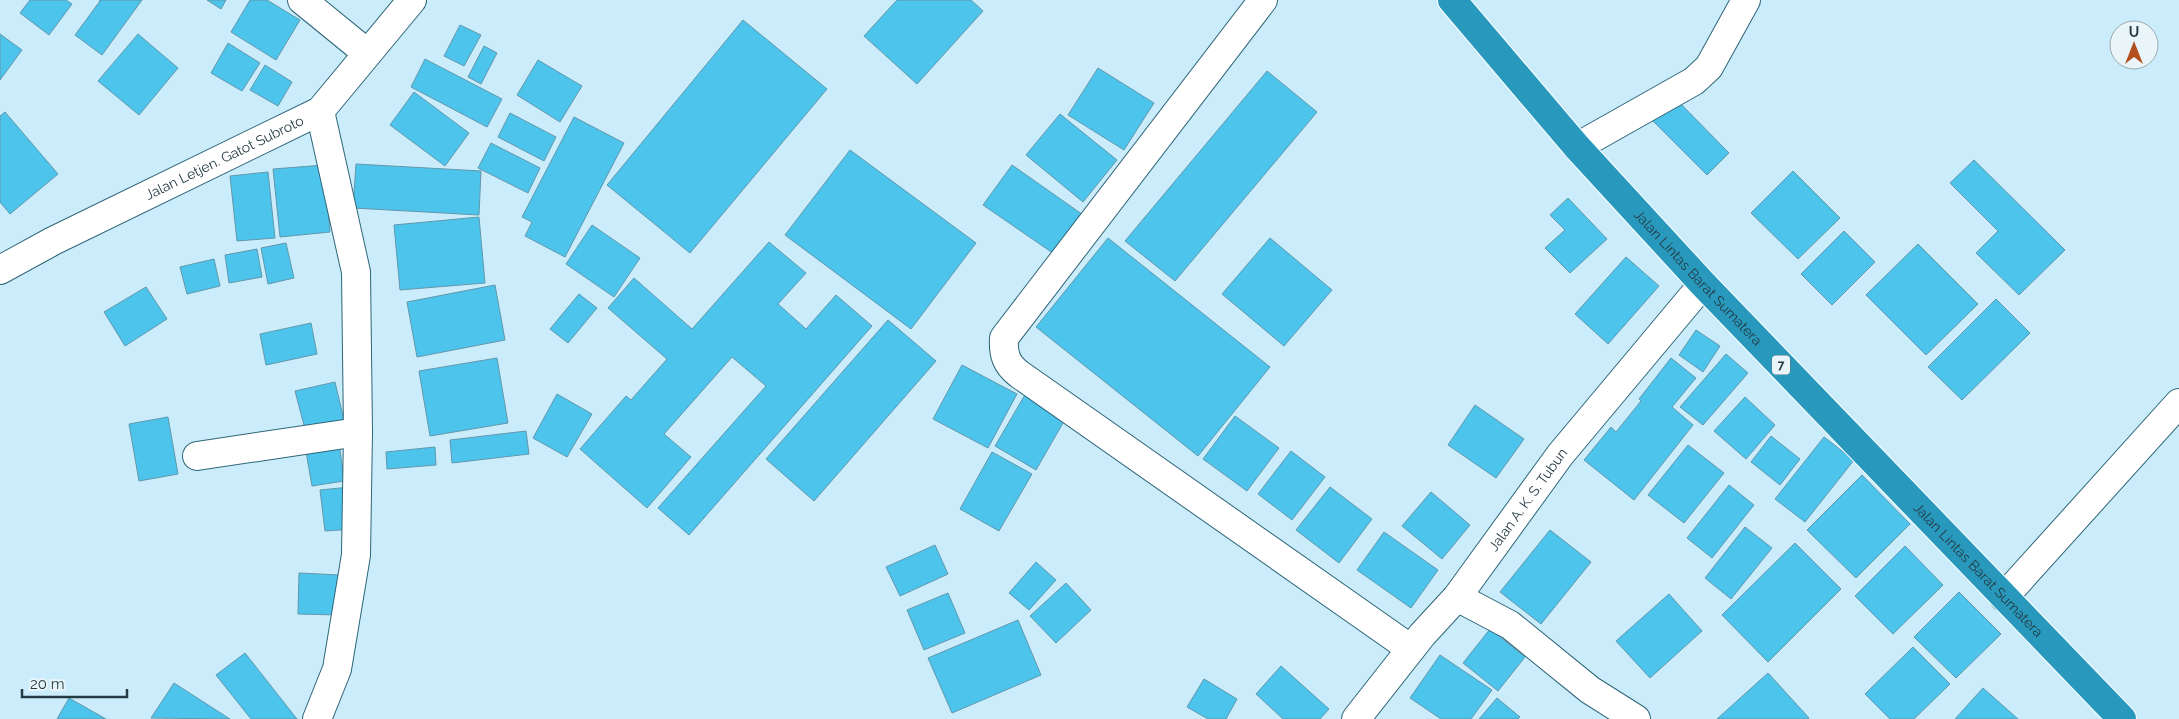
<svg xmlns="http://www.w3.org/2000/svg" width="2179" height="719" font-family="Raleway,sans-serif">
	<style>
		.building { fill: #4dc4eb; stroke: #6198ad }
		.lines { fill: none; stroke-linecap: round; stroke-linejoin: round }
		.minor-casing { stroke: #2e6679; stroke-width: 30 }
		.highway-casing { stroke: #fff; stroke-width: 30 }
		.minor { stroke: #fff; stroke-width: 28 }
		.highway { stroke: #2899bc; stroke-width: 28 }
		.labels { text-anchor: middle; stroke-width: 4; stroke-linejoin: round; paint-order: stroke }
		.shield { fill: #eaf5fa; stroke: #5f737b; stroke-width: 1 }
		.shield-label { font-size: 12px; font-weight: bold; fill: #243b44 }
		.street-label { font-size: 14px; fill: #243b44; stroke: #eaf5fa }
	</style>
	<rect width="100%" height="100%" fill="#cbecfa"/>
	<!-- building -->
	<g class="building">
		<path d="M30 0H66L72 4 49 35 20 13Z"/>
		<path d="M99 0H142L102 55 75 35 100 1Z"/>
		<path d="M207 0H226L221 9Z"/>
		<path d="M250 0H267L300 20 276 60 231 32Z"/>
		<path d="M897 0H971L983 11 917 84 864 36Z"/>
		<path d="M743 20 827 89 690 253 607 185Z"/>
		<path d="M460 25 481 35 464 66 444 56Z"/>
		<path d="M0 34 22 50 0 80Z"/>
		<path d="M138 34 178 68 139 115 98 81Z"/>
		<path d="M228 43 260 63 242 91 211 73Z"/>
		<path d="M484 46 497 53 481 84 468 77Z"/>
		<path d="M425 59 502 99 487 127 411 87Z"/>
		<path d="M538 60 582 86 560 122 517 95Z"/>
		<path d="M265 65 292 82 278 106 250 90Z"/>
		<path d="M1098 68 1154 103 1124 150 1068 115Z"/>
		<path d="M1267 71 1317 112 1175 281 1125 241Z"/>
		<path d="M414 92 469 133 445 166 390 125Z"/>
		<path d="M1675 98 1729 153 1707 175 1652 120Z"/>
		<path d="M5 112 58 174 10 214 0 202V116Z"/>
		<path d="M510 113 556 137 544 161 498 137Z"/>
		<path d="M1060 114 1117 160 1083 202 1026 155Z"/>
		<path d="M574 117 624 143 565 257 525 236 532 222 522 217Z"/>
		<path d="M491 143 540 168 528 193 478 168Z"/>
		<path d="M850 150 976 243 911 329 785 235Z"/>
		<path d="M1974 160 2065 250 2019 295 1976 253 1998 231 1950 183Z"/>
		<path d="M356 164 481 171 479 215 353 208Z"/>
		<path d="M324 165 330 232 280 237 273 169Z"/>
		<path d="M1012 165 1086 217 1057 256 983 205Z"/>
		<path d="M1793 171 1840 218 1798 259 1751 213Z"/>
		<path d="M268 172 275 238 237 241 230 176Z"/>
		<path d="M1568 198 1607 239 1570 273 1545 248 1565 230 1550 215Z"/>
		<path d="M479 217 485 283 400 290 394 225Z"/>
		<path d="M592 225 640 258 614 297 566 264Z"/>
		<path d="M1844 231 1875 262 1832 305 1801 274Z"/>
		<path d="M1108 238 1270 367 1198 456 1036 327Z"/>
		<path d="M1270 238 1332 290 1284 346 1222 294Z"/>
		<path d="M769 242 806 273 778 304 806 329 836 295 872 326 689 535 658 508 766 386 732 357 664 434 691 457 647 508 580 449 626 396 631 400 667 359 608 308 634 278 692 329Z"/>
		<path d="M286 243 294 278 268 284 261 248Z"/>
		<path d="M1918 244 1978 304 1926 355 1866 295Z"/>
		<path d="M257 249 262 277 229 283 225 255Z"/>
		<path d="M1626 257 1659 286 1608 344 1575 314Z"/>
		<path d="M214 259 220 286 187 294 180 267Z"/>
		<path d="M495 285 505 340 417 357 407 302Z"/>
		<path d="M146 287 167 319 125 346 104 312Z"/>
		<path d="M579 294 597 308 568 343 550 329Z"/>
		<path d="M1996 299 2030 333 1962 400 1928 367Z"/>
		<path d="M888 320 936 361 814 501 766 459Z"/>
		<path d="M311 323 317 354 266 365 260 334Z"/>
		<path d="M1696 330 1720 346 1703 372 1679 355Z"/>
		<path d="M1726 354 1748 373 1703 425 1680 407Z"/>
		<path d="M497 358 508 423 430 436 419 371Z"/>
		<path d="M1671 358 1696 378 1672 407 1693 425 1634 500 1584 460 1611 427 1616 432 1641 401 1639 399Z"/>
		<path d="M962 365 1017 394 988 448 933 419Z"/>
		<path d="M335 382 344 420 305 429 295 391Z"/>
		<path d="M1026 393 1067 416 1036 470 995 446Z"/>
		<path d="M557 394 592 414 567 457 533 438Z"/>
		<path d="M1745 397 1775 425 1746 459 1714 431Z"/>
		<path d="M1475 405 1524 439 1496 478 1448 445Z"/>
		<path d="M1235 416 1279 448 1247 491 1203 459Z"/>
		<path d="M168 417 178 474 139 481 129 424Z"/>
		<path d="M526 431 529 454 452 463 450 440Z"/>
		<path d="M1771 436 1800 459 1780 485 1751 462Z"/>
		<path d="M1824 437 1854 460 1805 522 1775 499Z"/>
		<path d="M339 442 344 481 312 486 305 446Z"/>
		<path d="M1688 445 1724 473 1684 523 1648 495Z"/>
		<path d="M435 447 436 465 387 469 386 452Z"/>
		<path d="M1291 451 1325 477 1292 520 1258 494Z"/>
		<path d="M992 452 1032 474 999 531 960 509Z"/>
		<path d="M1862 475 1910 524 1856 578 1807 530Z"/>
		<path d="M1729 485 1754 505 1712 558 1687 538Z"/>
		<path d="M350 487 354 529 325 531 320 490Z"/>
		<path d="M1330 487 1372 519 1339 563 1296 530Z"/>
		<path d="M1431 492 1470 525 1442 559 1402 526Z"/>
		<path d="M1745 527 1772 548 1731 599 1705 578Z"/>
		<path d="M1550 530 1591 562 1541 624 1500 592Z"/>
		<path d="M1384 532 1438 570 1411 608 1357 570Z"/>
		<path d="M1795 543 1841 589 1768 662 1722 615Z"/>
		<path d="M935 545 948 574 900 596 886 567Z"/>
		<path d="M1905 546 1943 585 1893 634 1855 596Z"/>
		<path d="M1036 562 1056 580 1029 610 1009 593Z"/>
		<path d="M299 573 340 575 339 615 298 614Z"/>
		<path d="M1066 583 1091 610 1056 643 1030 616Z"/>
		<path d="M1959 592 2001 634 1956 678 1914 637Z"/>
		<path d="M948 593 965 633 924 650 907 610Z"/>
		<path d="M1669 594 1702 631 1650 678 1616 641Z"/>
		<path d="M1018 620 1041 675 952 713 928 658Z"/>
		<path d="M1490 629 1525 657 1498 691 1463 663Z"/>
		<path d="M1913 647 1950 684 1914 719H1890L1865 694Z"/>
		<path d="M245 653 297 719H251L216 675Z"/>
		<path d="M1440 655 1492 690 1471 719H1441L1410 698Z"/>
		<path d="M1281 666 1329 709 1320 719H1283L1256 694Z"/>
		<path d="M1768 673 1809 718 1807 719H1717Z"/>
		<path d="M1204 679 1237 699 1226 719H1208L1187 707Z"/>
		<path d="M174 683 230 719 151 718Z"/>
		<path d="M1983 688 2018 719H1955Z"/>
		<path d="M69 698 106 719H57Z"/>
		<path d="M1497 698 1520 717 1518 719H1479Z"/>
	</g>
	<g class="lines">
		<!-- minor casing -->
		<g class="minor-casing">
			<g id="minor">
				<path d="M302 0 367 53"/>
				<path d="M1263 0 1004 338C1003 354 1006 364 1019 374L1411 649"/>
				<path d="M1577 147 1694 81 1709 67 1746 0"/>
				<path id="s1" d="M0 270 53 241 320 111 412 0"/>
				<path d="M197 456 358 432"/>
				<path d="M1457 597 1510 625 1590 690 1636 719"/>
				<path d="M2004 597 2179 403"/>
				<path d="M317 719 337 669 356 555 358 432 356 272 320 111"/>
				<path id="s2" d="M1356 719 1422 635 1457 597 1560 455 1703 284"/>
			</g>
		</g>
		<!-- highway casing -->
		<g class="highway-casing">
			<g id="highway">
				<path id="s3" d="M1452 0 1577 147 1703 284 2122 719"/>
			</g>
		</g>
		<!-- minor -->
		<use href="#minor" class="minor"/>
		<!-- highway -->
		<use href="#highway" class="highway"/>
	</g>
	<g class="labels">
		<!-- shield labels -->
		<rect class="shield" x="1772" y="355.5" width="18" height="19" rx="4"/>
		<g class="shield-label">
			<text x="1781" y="369">7</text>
		</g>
		<!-- street labels -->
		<g class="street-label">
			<text dy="5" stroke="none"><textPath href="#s1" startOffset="251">Jalan Letjen. Gatot Subroto</textPath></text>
			<text dy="5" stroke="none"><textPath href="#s3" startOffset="371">Jalan Lintas Barat Sumatera</textPath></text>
			<text dy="5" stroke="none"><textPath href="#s2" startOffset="279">Jalan A. K. S. Tubun</textPath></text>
			<text dy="5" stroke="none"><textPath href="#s3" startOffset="776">Jalan Lintas Barat Sumatera</textPath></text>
		</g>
	</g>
	<!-- north arrow -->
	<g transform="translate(2134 45)"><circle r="24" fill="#eaf5fa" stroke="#9babb1"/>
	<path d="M0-4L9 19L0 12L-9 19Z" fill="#b34f1d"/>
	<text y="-8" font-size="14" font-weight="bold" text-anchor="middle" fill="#243b44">U</text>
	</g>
	<!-- scale -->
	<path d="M22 689v8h105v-8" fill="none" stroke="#243b44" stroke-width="2.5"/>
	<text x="30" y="689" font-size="15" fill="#243b44" stroke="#eaf5fa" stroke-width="4" paint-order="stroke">20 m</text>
</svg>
